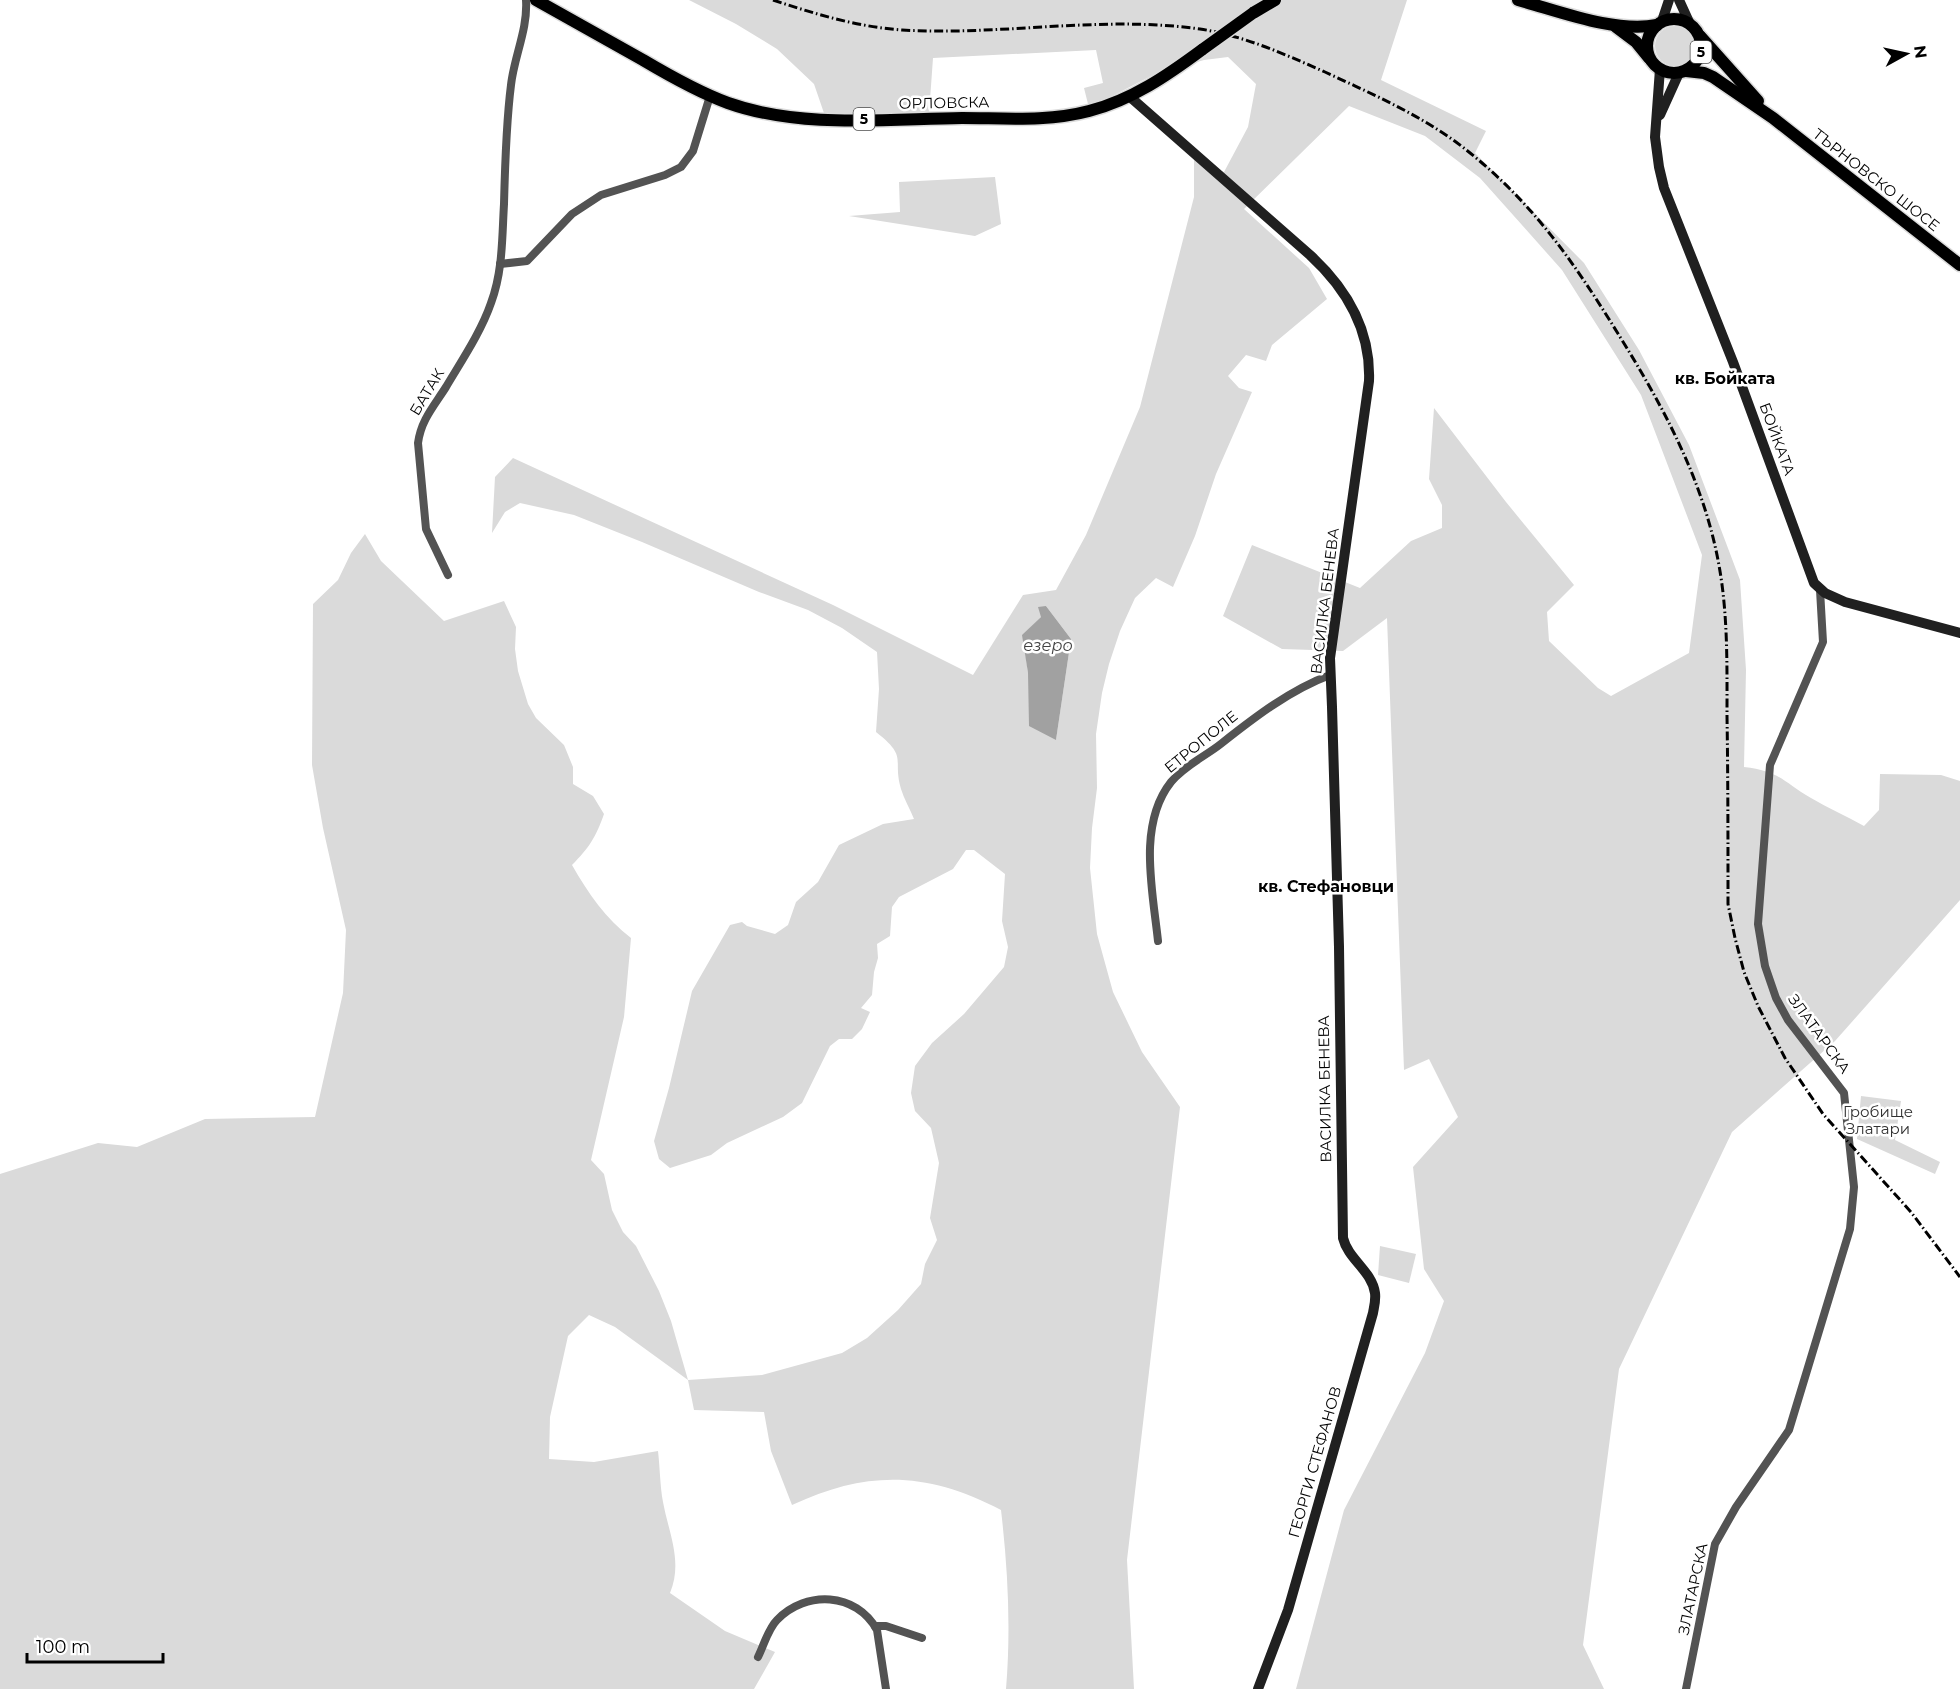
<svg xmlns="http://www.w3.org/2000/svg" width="1960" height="1689" font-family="Montserrat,sans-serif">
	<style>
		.green { fill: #dadada; fill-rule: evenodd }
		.water { fill: #a1a1a1 }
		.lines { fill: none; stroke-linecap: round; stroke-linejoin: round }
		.primary-casing { stroke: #dbdbdb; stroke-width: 15 }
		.street { stroke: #535353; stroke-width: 8 }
		.secondary { stroke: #202020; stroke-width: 10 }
		.primary { stroke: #000; stroke-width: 12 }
		.rail { stroke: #000; stroke-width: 3; stroke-dasharray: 9 3 1.5 3; stroke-linecap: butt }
		.primary-bridge-casing { stroke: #dbdbdb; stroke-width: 15; stroke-linecap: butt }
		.primary-bridge { stroke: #000; stroke-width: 12 }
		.labels { text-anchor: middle; stroke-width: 5; stroke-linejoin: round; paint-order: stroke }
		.shield { fill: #fff; stroke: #4c4c4c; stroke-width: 1.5 }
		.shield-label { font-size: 14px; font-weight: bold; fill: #000 }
		.street-label { font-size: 15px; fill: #000; stroke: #fff }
		.park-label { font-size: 15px; fill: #313131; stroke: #fff }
		.neighbourhood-label { font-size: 16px; font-weight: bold; fill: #000; stroke: #fff }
		.water-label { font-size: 16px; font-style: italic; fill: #424242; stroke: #fff }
	</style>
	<rect width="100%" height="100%" fill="#fff"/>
	<!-- green -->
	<g class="green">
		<path d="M689 0H1407L1381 80 1486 131 1475 153 1584 263 1639 350 1689 445 1740 580 1746 670 1744 767C1780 771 1783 782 1811 798 1828 808 1846 816 1864 826L1879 810 1880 774 1941 775 1960 781V900L1835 1041 1732 1132 1619 1369 1583 1645 1604 1689H1296L1344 1510 1425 1353 1444 1301 1424 1269 1413 1167 1458 1117 1429 1059 1404 1070 1387 618 1343 651 1282 649 1223 616 1252 545 1360 588 1411 541 1442 528V505L1429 479 1434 408 1506 502 1574 585 1547 612 1549 641 1598 688 1611 696 1689 653 1702 555 1641 395 1562 270 1480 178 1425 136 1349 106 1244 209 1309 268 1327 299 1272 345 1266 361 1246 355 1228 376 1239 388 1252 392 1216 474 1195 536 1173 587 1156 578 1135 598 1120 631 1109 664 1102 693 1096 734 1097 788 1092 828 1090 868 1097 934 1113 992 1142 1052 1180 1107 1127 1560 1134 1689H1006C1011 1629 1008 1570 1001 1510 927 1471 867 1470 792 1505L771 1451 764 1412 694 1410 688 1380 615 1327 589 1315 568 1336 550 1417 549 1459 594 1462 658 1451C660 1468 660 1486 663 1502 669 1534 683 1562 670 1593L725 1631 775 1652 754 1689H0V1174L98 1143 137 1147 205 1119 315 1117 343 993 346 930 323 828 312 765 313 604 338 580 351 553 365 534 381 561 444 621 504 601 516 627 515 649 518 671 528 704 536 718 564 745 573 767V784L593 796 604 814C596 837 589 848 572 865 588 893 606 919 631 938L624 1017 591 1160 604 1174 612 1210 623 1232 636 1246 659 1291 671 1321 688 1380 762 1375 842 1353 867 1338 898 1310 921 1284 925 1264 937 1240 930 1218 939 1163 931 1128 915 1111 911 1093 915 1066 932 1043 964 1014 1004 967 1008 947 1002 921 1005 874 974 850H966L953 869 899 897 892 907 890 936 877 944 878 958 874 972 872 995 861 1008 870 1012 862 1029 852 1039H839L830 1046 802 1103 783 1117 727 1143 711 1155 670 1168 659 1159 654 1141 669 1088 692 991 730 925 742 922 747 926 775 934 788 925 796 902 818 882 839 845 883 824 914 819C910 809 904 799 901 789 892 758 909 758 876 732L879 689 877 652 842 628 808 610 759 592 642 542 574 515 520 503 505 512 492 533 495 477 513 458 833 605 973 675 1023 595 1056 590 1086 535 1140 407 1194 197V159L1224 172 1248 127 1256 84 1228 57 1204 60 1155 74 1089 108 1084 88 1103 83 1096 50 933 58 929 114 825 116 814 84 777 49 736 24ZM1046 606 1071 639 1056 740 1028 673 1023 635 1041 617Z"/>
		<circle cx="1675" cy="46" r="20"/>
		<path d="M995 177 1001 224 975 236 849 216 900 212 899 182Z"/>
		<path d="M1861 1096 1901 1101 1895 1140 1940 1162 1935 1174 1857 1139Z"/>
		<path d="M1380 1246 1416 1254 1409 1283 1378 1275Z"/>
	</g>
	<!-- water -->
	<path class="water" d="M1046 606 1071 639 1056 740 1029 726 1028 673 1022 635 1041 617 1038 607Z"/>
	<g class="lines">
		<!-- primary casing -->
		<g class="primary-casing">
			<g id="primary">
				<path d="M536 0C572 20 607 40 643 60 670 76 698 92 728 103 801 129 886 119 962 118 1004 118 1048 122 1089 111 1132 100 1168 75 1203 49"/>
				<path d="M1518 0C1559 11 1614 33 1657 25"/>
				<path d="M1253 13 1275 0"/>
				<circle cx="1674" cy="46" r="27"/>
				<path d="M1616 27 1636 42 1649 58"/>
				<path d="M1700 36 1758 101"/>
				<path d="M1686 71 1704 73 1713 77 1773 118 1960 265"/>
			</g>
		</g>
		<!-- street -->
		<g class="street">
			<path d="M500 264 527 261 572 214 601 195 665 175 681 167 693 151 710 96"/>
			<path d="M448 575 426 529 418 443C421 420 434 406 446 387 462 360 481 332 491 303 503 271 502 237 504 204 505 164 506 124 511 85 514 57 528 29 526 0"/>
			<path d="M1158 941C1153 892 1137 825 1171 782 1185 765 1206 756 1222 743 1255 717 1290 690 1330 675"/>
			<path d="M875 1626H886L922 1638"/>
			<path d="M758 1657C764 1645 768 1629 777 1620 806 1590 856 1592 877 1630L886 1689"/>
			<path d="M1686 1689 1715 1544 1736 1507 1789 1430 1850 1229 1854 1187 1844 1093 1788 1020 1776 998 1765 966 1758 924 1770 765 1823 642 1820 590"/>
		</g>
		<!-- secondary -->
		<g class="secondary">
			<path d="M1679 0 1690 24"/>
			<path d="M1662 21 1669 0"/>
			<path d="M1660 69 1655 137 1659 167 1664 188 1733 362 1814 583 1825 593 1845 602 1960 633"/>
			<path d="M1129 96 1310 255C1347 289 1371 330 1369 381L1330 658 1332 707 1339 947 1343 1238C1348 1259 1372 1271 1375 1293 1376 1300 1374 1307 1373 1313L1288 1610 1258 1689"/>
			<path d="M1660 115 1679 73"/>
		</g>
		<!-- primary -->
		<use href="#primary" class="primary"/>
		<!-- rail -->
		<path class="rail" d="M773 0C815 14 858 27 902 30 1001 36 1101 15 1200 29 1245 36 1284 54 1325 72 1370 93 1416 113 1456 142 1533 200 1576 265 1625 345 1666 412 1703 482 1718 560 1728 611 1727 663 1727 716 1728 778 1728 841 1728 904L1735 938 1744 972 1758 1006 1785 1058 1823 1114 1911 1212 1960 1277"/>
		<!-- primary-bridge casing -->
		<g class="primary-bridge-casing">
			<path id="primary-bridge" d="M1203 49 1253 13"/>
		</g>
		<!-- primary-bridge -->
		<use href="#primary-bridge" class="primary-bridge"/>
	</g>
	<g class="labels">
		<!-- shield labels -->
		<g class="shield">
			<rect x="1690.5" y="41" width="21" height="22" rx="4.5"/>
			<rect x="853.5" y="108" width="21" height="22" rx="4.5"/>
		</g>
		<g class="shield-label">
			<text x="1701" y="57">5</text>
			<text x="864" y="124">5</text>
		</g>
		<!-- street labels -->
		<g class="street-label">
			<text transform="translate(944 103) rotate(-1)" y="5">ОРЛОВСКА</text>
			<text transform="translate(1876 180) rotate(38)" y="5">ТЪРНОВСКО ШОСЕ</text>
			<text transform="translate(427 392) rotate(-59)" y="5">БАТАК</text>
			<text transform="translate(1777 439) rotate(70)" y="5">БОЙКАТА</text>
			<text transform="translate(1325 601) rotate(-83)" y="5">ВАСИЛКА БЕНЕВА</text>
			<text transform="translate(1201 742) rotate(-39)" y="5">ЕТРОПОЛЕ</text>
			<text transform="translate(1819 1034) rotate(54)" y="5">ЗЛАТАРСКА</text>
			<text transform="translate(1325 1089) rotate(-91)" y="5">ВАСИЛКА БЕНЕВА</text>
			<text transform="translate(1315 1462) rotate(-74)" y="5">ГЕОРГИ СТЕФАНОВ</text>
			<text transform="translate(1693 1589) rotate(-78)" y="5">ЗЛАТАРСКА</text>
		</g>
		<!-- park labels -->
		<g class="park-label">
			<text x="1878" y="1117">Гробище<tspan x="1878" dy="17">Златари</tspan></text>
		</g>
		<!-- neighbourhood labels -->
		<g class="neighbourhood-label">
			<text x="1725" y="384">кв. Бойката</text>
			<text x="1326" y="892">кв. Стефановци</text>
		</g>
		<!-- water labels -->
		<g class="water-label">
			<text x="1048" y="651">езеро</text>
		</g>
	</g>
	<!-- north arrow -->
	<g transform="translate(1906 54) rotate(82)" stroke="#ffffff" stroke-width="4.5" paint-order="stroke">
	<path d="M0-4.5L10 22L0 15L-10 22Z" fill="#000000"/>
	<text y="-9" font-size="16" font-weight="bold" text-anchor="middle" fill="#000000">N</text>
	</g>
	<!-- scale -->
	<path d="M27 1653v9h136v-9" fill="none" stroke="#000000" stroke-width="3"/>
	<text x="36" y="1653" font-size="18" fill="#000000" stroke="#ffffff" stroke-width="4.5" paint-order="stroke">100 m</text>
</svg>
